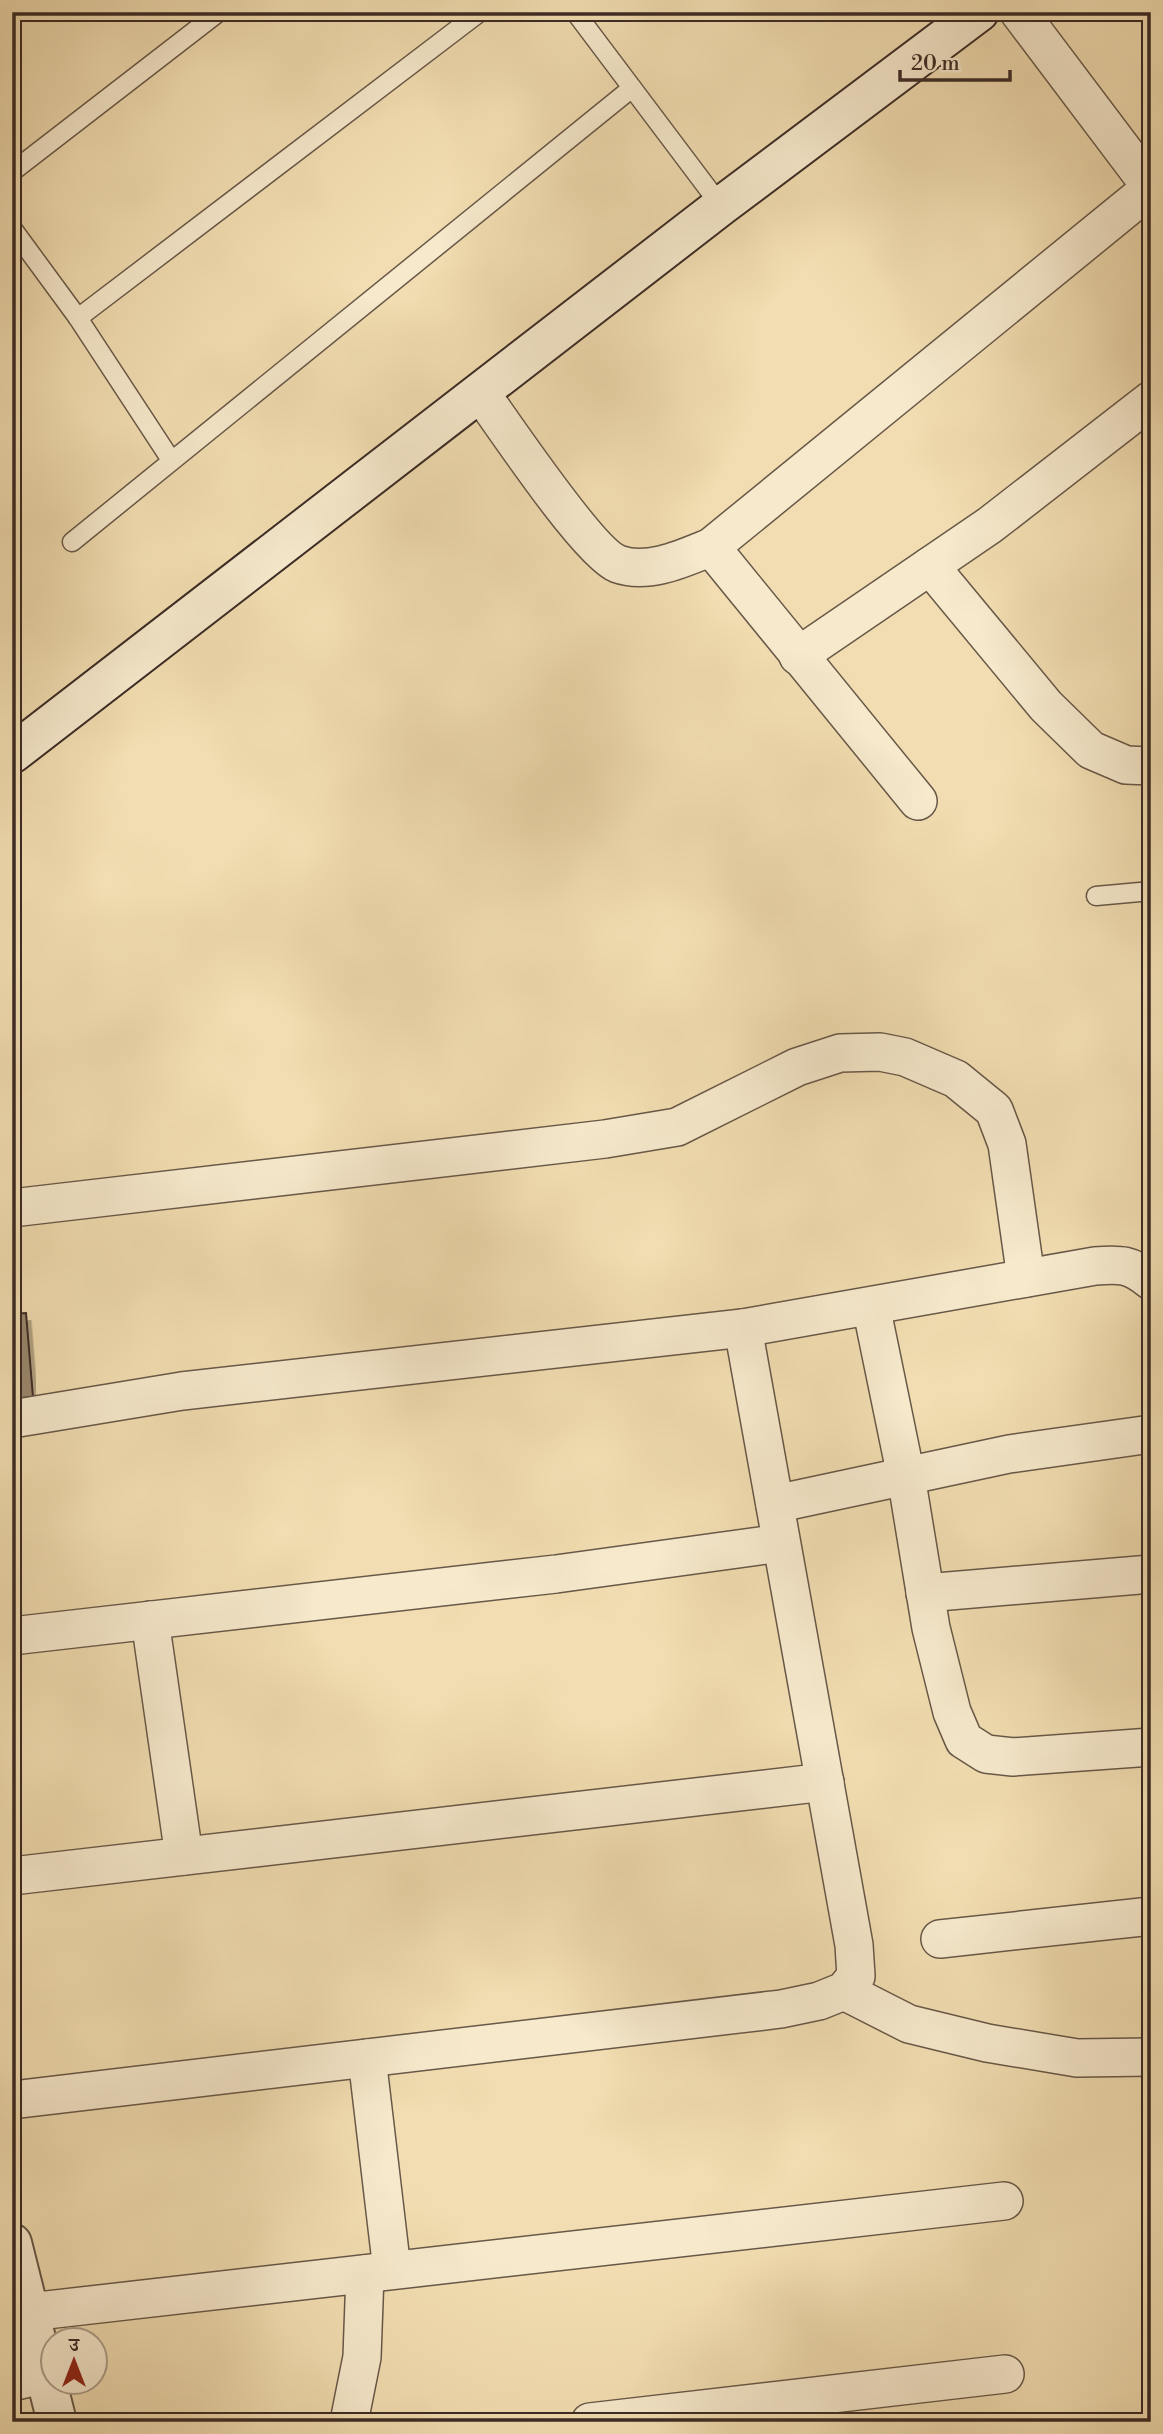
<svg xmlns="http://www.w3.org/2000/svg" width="1163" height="2434" font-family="'Libre Bodoni','Noto Serif Devanagari',serif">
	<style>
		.building { fill: #9a886e; stroke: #3b2b25; stroke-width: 2; filter: url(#shadow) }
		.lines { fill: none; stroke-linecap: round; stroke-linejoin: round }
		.service-casing { stroke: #685848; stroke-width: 21 }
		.minor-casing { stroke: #685848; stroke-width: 40 }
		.tertiary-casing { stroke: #685848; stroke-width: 42 }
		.secondary-casing { stroke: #3b2b25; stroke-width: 42 }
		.service { stroke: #f6e9cc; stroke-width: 18 }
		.minor { stroke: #f6e9cc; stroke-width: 37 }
		.tertiary { stroke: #f6e9cc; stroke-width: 38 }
		.secondary { stroke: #f6e9cc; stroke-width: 38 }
	</style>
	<defs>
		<filter id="shadow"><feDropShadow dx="4.5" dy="8" stdDeviation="0" flood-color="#0004"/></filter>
	</defs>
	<rect width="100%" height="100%" fill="#f1ddb1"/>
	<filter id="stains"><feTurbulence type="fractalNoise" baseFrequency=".00286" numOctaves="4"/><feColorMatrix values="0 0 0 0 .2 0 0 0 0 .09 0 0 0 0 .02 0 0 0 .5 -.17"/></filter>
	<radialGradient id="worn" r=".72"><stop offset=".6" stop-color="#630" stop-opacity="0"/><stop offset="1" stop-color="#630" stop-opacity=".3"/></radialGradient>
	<!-- building -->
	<path class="building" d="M26 1313 33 1397 12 1399V1314Z"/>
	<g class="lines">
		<!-- service casing -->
		<g class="service-casing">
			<g id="service">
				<path d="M575 12 721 206"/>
				<path d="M12 172 219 12"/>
				<path d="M12 228 78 318 171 460"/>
				<path d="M78 318 480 12"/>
				<path d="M72 542 632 88"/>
				<path d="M1096 896 1151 891"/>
			</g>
		</g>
		<!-- minor casing -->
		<g class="minor-casing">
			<g id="minor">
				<path d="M1019 12 1151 187"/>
				<path d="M480 392C503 424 589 553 618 564 648 575 684 558 711 547L1151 188"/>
				<path d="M711 547 918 801"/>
				<path d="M930 566 1046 706 1091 750 1126 765 1151 766"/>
				<path d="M798 656 990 525 1151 400"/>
				<path d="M12 1208 605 1139 677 1127 797 1067 840 1053 880 1052 905 1057 956 1079 994 1110 1007 1144 1026 1278"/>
				<path d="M871 1306 906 1476 931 1628 952 1712 964 1740 986 1754 1013 1757 1151 1747"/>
				<path d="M12 1419 182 1391 743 1328 1095 1266C1121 1264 1131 1264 1151 1281"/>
				<path d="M775 1504 1009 1454 1151 1434"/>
				<path d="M925 1593 1151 1574"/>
				<path d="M150 1620 184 1856"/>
				<path d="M12 1636 556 1574 781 1543"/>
				<path d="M12 1876 825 1782"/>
				<path d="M940 1939 1151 1916"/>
				<path d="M844 1991 909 2024 987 2043 1077 2058 1151 2057"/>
				<path d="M367 2058 392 2270"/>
				<path d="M12 2100 781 2009 819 2001 844 1991 856 1976 854 1945 743 1328"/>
				<path d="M29 2312 1004 2201"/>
				<path d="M12 2382 45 2374"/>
				<path d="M349 2422 362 2357 365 2274"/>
				<path d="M590 2422 1005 2374"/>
			</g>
		</g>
		<!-- tertiary casing -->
		<g class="tertiary-casing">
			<path id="tertiary" d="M12 2243 57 2422"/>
		</g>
		<!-- secondary casing -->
		<g class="secondary-casing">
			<path id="secondary" d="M12 754 721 206 979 12"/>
		</g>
		<!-- service -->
		<use href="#service" class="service"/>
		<!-- minor -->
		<use href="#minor" class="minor"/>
		<!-- tertiary -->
		<use href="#tertiary" class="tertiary"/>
		<!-- secondary -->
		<use href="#secondary" class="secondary"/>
	</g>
	<!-- margin -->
	<rect width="1163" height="2434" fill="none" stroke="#f1ddb1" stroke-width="42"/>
	<rect x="14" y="14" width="1135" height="2406" fill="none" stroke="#3b2b25" stroke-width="3.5"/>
	<rect x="21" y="21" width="1121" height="2392" fill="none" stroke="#3b2b25" stroke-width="2"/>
	<!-- north arrow -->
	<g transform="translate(74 2361)"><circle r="33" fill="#f6e9cc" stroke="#ab9d89" stroke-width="2"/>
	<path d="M0-5L12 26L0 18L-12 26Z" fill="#8f2418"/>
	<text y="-10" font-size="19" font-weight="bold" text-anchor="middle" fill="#3b2b25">उ</text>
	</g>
	<!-- scale -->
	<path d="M900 70v10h110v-10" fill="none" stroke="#3b2b25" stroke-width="3.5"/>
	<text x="911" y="70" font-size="21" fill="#3b2b25" stroke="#f6e9cc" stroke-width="5" paint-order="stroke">20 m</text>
	<rect width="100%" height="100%" filter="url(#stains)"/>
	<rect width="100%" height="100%" fill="url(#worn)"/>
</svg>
